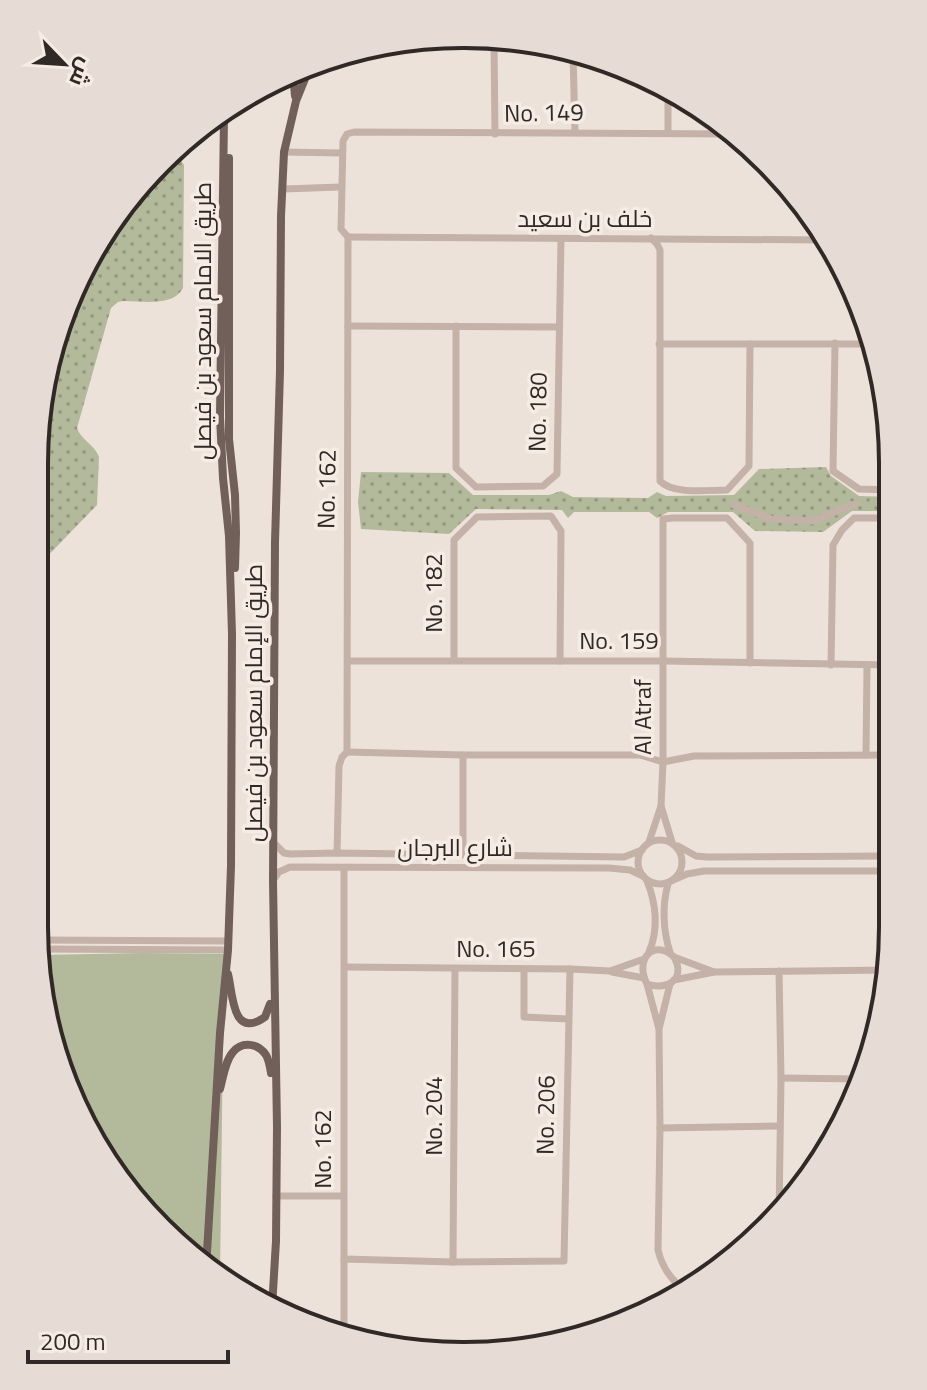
<svg xmlns="http://www.w3.org/2000/svg" width="927" height="1390" font-family="'Titillium Web',Cairo,sans-serif">
	<style>
		.grass { fill: #b3ba9b }
		.park { fill: url(#park-dots) }
		.lines { fill: none; stroke-linecap: round; stroke-linejoin: round }
		.minor { stroke: #c4b1a7; stroke-width: 7 }
		.major { stroke: #715f59; stroke-width: 8 }
		.labels { text-anchor: middle; stroke-width: 7; stroke-linejoin: round; paint-order: stroke }
		.street-label { font-size: 24px; fill: #312926; stroke: #f6ece4 }
		.rim { fill: none; stroke: #312926; stroke-width: 4 }
	</style>
	<defs>
		<pattern id="park-dots" width="8" height="8" patternUnits="userSpaceOnUse" patternTransform="scale(2)"><rect width="8" height="8" fill="#b3ba9b"/><path d="M2 2h.1M6 6h.1" fill="none" stroke="#92977e" stroke-width="1.8" stroke-linecap="round"/></pattern>
	</defs>
	<rect width="100%" height="100%" fill="#ede2d9"/>
	<!-- grass -->
	<path class="grass" d="M143 953 224 954 220 1278 202 1267 107 1165 57 1064 39 955Z"/>
	<!-- park -->
	<g class="park">
		<path d="M174 155 180 159 184 165 183 288C173 307 143 301 124 301L118 302 111 308 77 428C81 440 95 445 99 457L97 505 37 567 38 407 78 274 141 180Z"/>
		<path d="M826 467 831 476 859 496 892 497V511H852L823 532 755 531 733 512H668L657 518 649 512H574L568 518 562 510 476 509 449 534 361 529 358 502 361 472 449 473 473 495H549L561 491 573 497 648 498 657 492 666 496 734 495 759 469Z"/>
	</g>
	<g class="lines">
		<!-- minor -->
		<g class="minor">
			<path d="M494 43 495 134"/>
			<path d="M573 53 575 132"/>
			<path d="M668 133V95"/>
			<path d="M284 152 341 153"/>
			<path d="M283 189 341 187"/>
			<path d="M348 237 823 240"/>
			<path d="M651 238 657 244 660 250V481C673 495 709 490 727 490L749 466 750 344"/>
			<path d="M348 326 559 327"/>
			<path d="M456 326V468L476 487 543 486 557 474 561 239"/>
			<path d="M835 343 833 471 859 489 892 490"/>
			<path d="M659 344H867"/>
			<path d="M734 505 771 519 813 521 855 504"/>
			<path d="M454 660V540L477 517 551 516 561 531 560 661"/>
			<path d="M348 661H663L891 665"/>
			<path d="M831 665 833 545 842 530 854 518H892"/>
			<path d="M347 752 463 755H640L663 762 694 756 890 755"/>
			<path d="M463 755V854"/>
			<path d="M866 755 867 665"/>
			<path d="M661 806 663 762V519L673 518H727L750 543V663"/>
			<circle cx="660" cy="862" r="22"/>
			<path d="M649 842 661 806 672 842"/>
			<path d="M274 843 284 853 290 854 337 853 624 857 642 850"/>
			<path d="M678 846 696 856 707 857 890 856"/>
			<path d="M337 853 339 766 342 757 347 752 348 237 341 229 343 141 347 134 354 132 735 134"/>
			<path d="M344 868V1334"/>
			<path d="M274 879 279 872 290 867 609 868 630 870 643 876"/>
			<path d="M647 881C656 903 659 929 649 952"/>
			<path d="M671 881 687 874 704 871H890"/>
			<path d="M668 884C662 905 663 931 670 952"/>
			<path d="M36 940 228 941"/>
			<path d="M38 949 228 950"/>
			<path d="M674 957C686 979 668 991 647 984 634 959 654 938 674 957L714 972 674 980"/>
			<path d="M345 967 570 969 610 971 644 959"/>
			<path d="M524 969V1017L568 1019"/>
			<path d="M779 971 781 1078 779 1216"/>
			<path d="M612 972 644 978"/>
			<path d="M714 972 889 970"/>
			<path d="M647 984 659 1029 670 984"/>
			<path d="M659 1029 660 1128 658 1250C663 1270 671 1278 685 1292"/>
			<path d="M781 1078 860 1079"/>
			<path d="M660 1128 779 1126"/>
			<path d="M276 1196H343"/>
			<path d="M344 1259 453 1262 564 1261 570 969"/>
			<path d="M453 1262 455 969"/>
			<path d="M424 1353H463"/>
		</g>
		<!-- major -->
		<g class="major">
			<path d="M293 73 295 96"/>
			<path d="M229 158V439L235 495 236 533 235 568"/>
			<path d="M228 974C233 994 232 1040 265 1017L270 1004"/>
			<path d="M220 1089C223 1078 225 1061 233 1052 242 1041 258 1043 266 1055 269 1060 270 1067 271 1073"/>
			<path d="M206 1269 220 1033 228 950 231 866 232 634 229 536 223 478 220 417 224 116"/>
			<path d="M272 1308 276 1241 277 1127 273 881 275 542 280 371 281 216 284 152 296 101 309 69"/>
		</g>
	</g>
	<g class="labels">
		<!-- street labels -->
		<g class="street-label">
			<text transform="translate(544 113) rotate(-1)" y="8">No. 149</text>
			<text x="585" y="227">خلف بن سعيد</text>
			<text transform="translate(203 321) rotate(-90)" y="8">طريق الامام سعود بن فيصل</text>
			<text transform="translate(538 412) rotate(-89)" y="8">No. 180</text>
			<text transform="translate(327 489) rotate(-89)" y="8">No. 162</text>
			<text transform="translate(434 593) rotate(-90)" y="8">No. 182</text>
			<text x="619" y="649">No. 159</text>
			<text transform="translate(254 703) rotate(-90)" y="8">طريق الإمام سعود بن فيصل</text>
			<text transform="translate(643 717) rotate(-90)" y="8">Al Atraf</text>
			<text x="455" y="856">شارع البرجان</text>
			<text x="496" y="957">No. 165</text>
			<text transform="translate(546 1115) rotate(-89)" y="8">No. 206</text>
			<text transform="translate(434 1116) rotate(-90)" y="8">No. 204</text>
			<text transform="translate(323 1149) rotate(-90)" y="8">No. 162</text>
		</g>
	</g>
	<!-- crop -->
	<path d="M0 0H927V1390H0ZM463 48H464A415 415 0 0 1 879 463V927A415 415 0 0 1 464 1342H463A415 415 0 0 1 48 927V463A415 415 0 0 1 463 48Z" fill="#e6dcd5" fill-rule="evenodd"/>
	<path class="rim" d="M463 48H464A415 415 0 0 1 879 463V927A415 415 0 0 1 464 1342H463A415 415 0 0 1 48 927V463A415 415 0 0 1 463 48Z"/>
	<!-- north arrow -->
	<g transform="translate(64 64) rotate(115)" stroke="#f6ece4" stroke-width="6" paint-order="stroke">
	<path d="M0-6L14 30L0 20L-14 30Z" fill="#312926"/>
	<text y="-12" font-size="22" font-weight="bold" text-anchor="middle" fill="#312926">ش</text>
	</g>
	<!-- scale -->
	<path d="M28 1350v12h200v-12" fill="none" stroke="#312926" stroke-width="4"/>
	<text x="40" y="1350" font-size="24" fill="#312926" stroke="#f6ece4" stroke-width="6" paint-order="stroke">200 m</text>
</svg>
